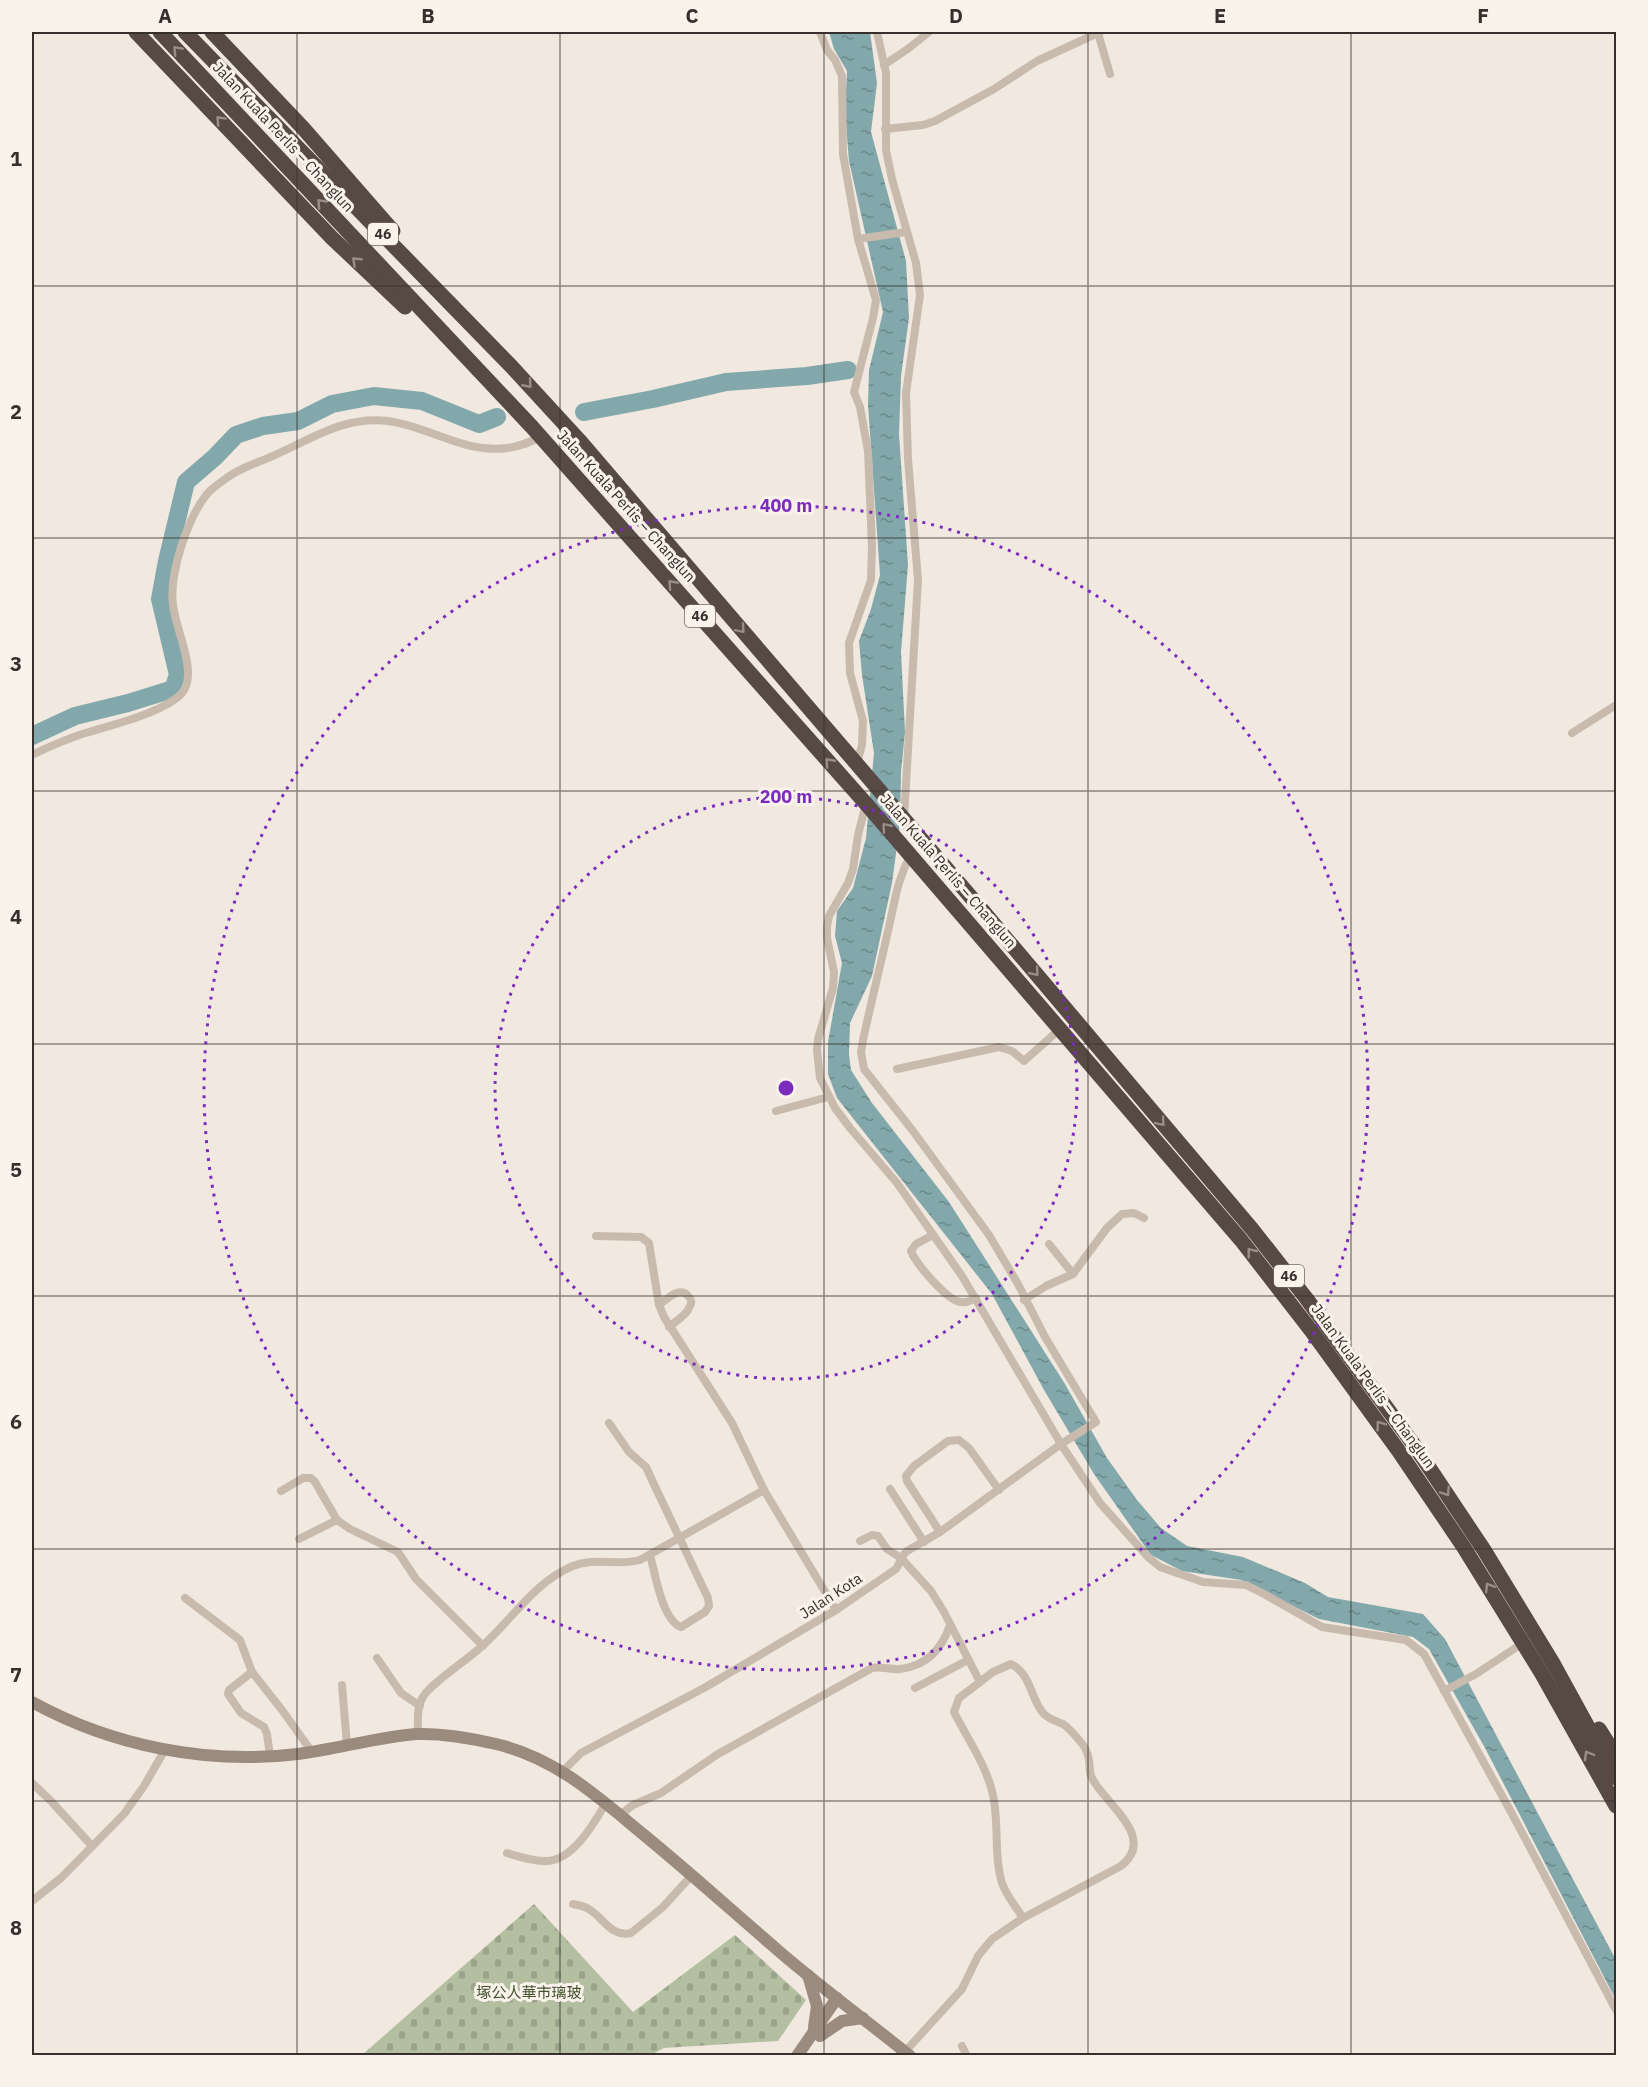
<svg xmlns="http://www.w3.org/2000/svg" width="1648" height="2087" font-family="'IBM Plex Sans','Noto Sans SC',sans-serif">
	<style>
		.cemetery { fill: url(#cemetery-stones) }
		.water { fill: url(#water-ripples) }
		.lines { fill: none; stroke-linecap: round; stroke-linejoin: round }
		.river { stroke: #82a8ab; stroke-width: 18 }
		.street { stroke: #c8baad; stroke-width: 8 }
		.secondary { stroke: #9b8a7e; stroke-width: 12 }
		.highway { stroke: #574943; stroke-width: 15 }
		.oneway { stroke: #988d87 }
		.grid { fill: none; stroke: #372f2b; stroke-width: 1.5; stroke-opacity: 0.55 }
		.ring { fill: none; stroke: #7b2cbf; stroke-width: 3; stroke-dasharray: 3 6 }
		.labels { text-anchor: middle; stroke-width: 6; stroke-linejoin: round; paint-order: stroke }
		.shield { fill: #f9f3ec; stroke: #716a65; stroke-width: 1.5 }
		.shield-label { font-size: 14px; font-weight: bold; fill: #372f2b }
		.street-label { font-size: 15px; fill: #372f2b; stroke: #f9f3ec }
		.park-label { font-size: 15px; fill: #455331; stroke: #f9f3ec }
		.centre { fill: #7b2cbf; stroke: #f9f3ec; stroke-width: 3 }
		.ring-label { font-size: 18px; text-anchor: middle; font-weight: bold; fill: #7b2cbf; stroke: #f9f3ec; stroke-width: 6; stroke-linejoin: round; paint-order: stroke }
		.neatline { fill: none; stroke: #372f2b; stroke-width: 2 }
		.grid-label { font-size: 20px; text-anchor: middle; font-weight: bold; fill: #372f2b }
	</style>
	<defs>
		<pattern id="cemetery-stones" width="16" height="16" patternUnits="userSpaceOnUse" patternTransform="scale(1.5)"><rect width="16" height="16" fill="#b4bfa1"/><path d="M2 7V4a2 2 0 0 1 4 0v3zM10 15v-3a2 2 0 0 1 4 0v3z" fill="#9ba48b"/></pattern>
		<pattern id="water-ripples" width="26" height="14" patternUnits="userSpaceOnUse" patternTransform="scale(1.5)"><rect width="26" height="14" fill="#82a8ab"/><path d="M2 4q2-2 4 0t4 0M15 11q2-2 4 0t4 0" fill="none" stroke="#6b898b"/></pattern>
	</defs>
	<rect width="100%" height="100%" fill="#f1e9e0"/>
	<!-- cemetery -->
	<path class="cemetery" d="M534 1904 633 2012 735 1935 806 2000 778 2041 664 2048 649 2056 362 2055Z"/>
	<!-- water -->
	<path class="water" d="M829 32H870L877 83 871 132 906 261 909 318 901 376 899 434 908 565 901 652 905 732 901 772 900 824 892 883 872 976 850 1023 849 1054 851 1070 872 1103 949 1202 1065 1384 1107 1458 1137 1500 1161 1528 1187 1546 1243 1557 1305 1583 1328 1597 1423 1614 1445 1639 1616 1960V2000L1485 1748 1429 1649 1413 1637 1319 1619 1241 1580 1182 1571 1151 1555 1094 1474 1044 1390 992 1294 837 1098 828 1074V1042L842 963 835 936 837 911 853 888 866 838 874 753 862 675 859 641 871 609 880 575 868 405 869 370 883 312 849 161 845 112 847 71 834 49Z"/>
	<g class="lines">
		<!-- river -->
		<g class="river">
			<path d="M584 412 653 399 726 382 807 376 848 370"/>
			<path d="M32 736 75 716 128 703 173 689 178 675 160 599 167 561 186 482 215 457 236 435 263 426 298 421 332 404 374 396 422 401 479 424 497 417"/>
		</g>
		<!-- street -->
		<g class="street">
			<path d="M820 32 827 50 835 60 842 76 843 154 858 239 876 300 873 318 854 392 860 407 868 451 872 546 871 580 849 643 850 673 863 721 862 745 857 763"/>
			<path d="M877 32 886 73V150L892 179 916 263 920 295 906 393 908 459 918 580 904 818"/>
			<path d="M1098 33 1110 74"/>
			<path d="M884 65 909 48 929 32"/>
			<path d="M885 129 923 125 935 121 994 89 1037 61 1100 32"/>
			<path d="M858 239 906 232"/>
			<path d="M1572 733 1616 705"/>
			<path d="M32 755C48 747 65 740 82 734 108 726 164 713 182 693 199 674 175 628 173 605 169 574 187 519 207 494 212 488 221 482 228 477 243 466 261 462 277 454 315 437 345 416 388 421 428 426 465 454 507 448 519 447 530 442 541 437"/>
			<path d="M866 804 858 835 853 869 848 883 829 916 827 927V938L834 972 833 988 818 1039 817 1050 820 1078 835 1108 850 1128 897 1183 962 1276 1061 1444 1100 1503 1149 1558 1160 1567 1203 1582 1246 1585 1264 1594 1322 1627 1406 1640 1424 1654 1511 1812 1616 2010"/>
			<path d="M897 1069 999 1047 1012 1051 1024 1061 1060 1029"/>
			<path d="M776 1111 828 1097"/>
			<path d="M933 1235 916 1244 911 1251C916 1264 944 1296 957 1301 964 1304 970 1301 976 1298"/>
			<path d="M596 1236 641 1237 649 1243 659 1305 664 1317 732 1423 764 1490 836 1610"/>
			<path d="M1049 1244 1073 1274"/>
			<path d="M1024 1300 1046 1286 1073 1274 1107 1228 1122 1214 1134 1213 1144 1218"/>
			<path d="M659 1305C667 1299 680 1285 689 1297 692 1300 692 1302 690 1306 687 1315 676 1321 669 1327"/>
			<path d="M609 1423 629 1452 646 1467 651 1478 708 1598 709 1606 705 1612 681 1627C662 1620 655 1573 650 1555"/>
			<path d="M890 1489 924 1542"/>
			<path d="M281 1491 303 1478H311L315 1482 337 1520"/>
			<path d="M940 1532 907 1481 906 1476 914 1466 948 1441 959 1440 969 1448 999 1490"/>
			<path d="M299 1539 337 1520 350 1529 398 1552 416 1579 483 1646"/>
			<path d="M860 1541 872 1535 878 1536 887 1549 901 1558 931 1591 944 1612 980 1682 959 1698 954 1712C967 1738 985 1763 992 1791 1000 1821 993 1853 1002 1883 1006 1895 1016 1907 1023 1918"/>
			<path d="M185 1598 240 1640 252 1672 282 1710 312 1752"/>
			<path d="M377 1658 401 1693 420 1706"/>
			<path d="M252 1672 229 1690 228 1694 241 1713 264 1727 267 1734 270 1756"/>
			<path d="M342 1685 347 1745"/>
			<path d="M915 1688 968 1660"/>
			<path d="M1444 1691 1476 1674 1523 1643"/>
			<path d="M418 1734C418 1721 416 1705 425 1694 437 1679 466 1661 481 1647 511 1621 535 1581 573 1566 595 1557 618 1566 640 1560L764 1490"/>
			<path d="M563 1771 581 1753 704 1688 836 1610 896 1569C900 1563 901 1556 907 1551L940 1532 1061 1444 1096 1422 1045 1337 1018 1284 989 1235 913 1131 864 1069 861 1052 863 1040C871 1003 880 967 888 931 895 902 896 883 910 856"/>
			<path d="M32 1783 50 1800 92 1846"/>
			<path d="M620 1815 633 1805 661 1793 718 1754 872 1668C881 1666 891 1670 900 1669 926 1666 942 1649 950 1625"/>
			<path d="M507 1853C520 1857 535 1862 548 1861 574 1859 594 1823 606 1803"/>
			<path d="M32 1901 61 1878 124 1814 144 1786 166 1748"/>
			<path d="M573 1904C578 1905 583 1906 587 1908 603 1916 610 1938 631 1933L663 1907 692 1875"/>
			<path d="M962 2046 967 2056"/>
			<path d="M902 2055 962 1989 978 1956 992 1939 1023 1918 1121 1866C1158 1837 1104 1803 1092 1778 1089 1773 1090 1766 1089 1760 1088 1753 1084 1745 1079 1740 1074 1734 1069 1728 1063 1724 1056 1721 1048 1719 1043 1713 1030 1697 1031 1674 1011 1664L993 1672 980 1682"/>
		</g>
		<!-- secondary -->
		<g class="secondary">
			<path d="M32 1702C112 1746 207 1765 298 1754 338 1749 377 1737 417 1734 443 1733 470 1738 496 1744 556 1758 598 1797 644 1835 688 1871 730 1909 773 1946 817 1985 865 2019 910 2056"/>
			<path d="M808 1975 817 2006 814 2027"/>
			<path d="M820 2036 842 2021 863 2018"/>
			<path d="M797 2056 837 1998"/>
		</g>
		<!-- highway -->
		<g class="highway">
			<path d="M136 32 332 238 405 307"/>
			<path d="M160 32 532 427 868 806 1241 1240 1313 1333 1398 1450 1463 1546 1542 1674 1616 1806"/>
			<path d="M185 32 511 366 579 440 982 910 1252 1229 1306 1298 1414 1445 1484 1550 1554 1665 1616 1778"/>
			<path d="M212 32 303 128 393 231"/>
			<path d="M1599 1729 1616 1756"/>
		</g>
	</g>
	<!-- one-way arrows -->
	<defs><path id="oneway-chevron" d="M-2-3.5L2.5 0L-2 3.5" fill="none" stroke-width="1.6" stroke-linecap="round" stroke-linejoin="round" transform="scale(1.5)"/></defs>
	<g class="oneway">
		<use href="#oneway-chevron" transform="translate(177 50) rotate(-133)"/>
		<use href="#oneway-chevron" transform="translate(220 120) rotate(-133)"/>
		<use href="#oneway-chevron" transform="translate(321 203) rotate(-133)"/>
		<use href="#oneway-chevron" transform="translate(356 261) rotate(-137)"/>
		<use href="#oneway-chevron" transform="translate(528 384) rotate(48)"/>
		<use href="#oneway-chevron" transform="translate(672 584) rotate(-132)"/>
		<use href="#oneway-chevron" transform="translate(741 629) rotate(49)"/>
		<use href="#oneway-chevron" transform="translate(829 762) rotate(-132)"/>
		<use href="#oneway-chevron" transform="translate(886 827) rotate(-131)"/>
		<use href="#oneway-chevron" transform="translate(1035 972) rotate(50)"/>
		<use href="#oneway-chevron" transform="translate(1161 1122) rotate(50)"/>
		<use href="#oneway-chevron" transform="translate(1251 1252) rotate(-128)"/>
		<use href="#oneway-chevron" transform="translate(1380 1425) rotate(-126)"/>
		<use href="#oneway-chevron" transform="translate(1446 1492) rotate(56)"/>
		<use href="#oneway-chevron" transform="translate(1489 1587) rotate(-122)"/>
		<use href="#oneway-chevron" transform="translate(1588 1755) rotate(-120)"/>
	</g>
	<!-- grid -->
	<path class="grid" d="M297 32V2056M560 32V2056M824 32V2056M1088 32V2056M1351 32V2056M32 286H1616M32 538H1616M32 791H1616M32 1044H1616M32 1296H1616M32 1549H1616M32 1801H1616"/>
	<!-- distance rings -->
	<g class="ring">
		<circle cx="786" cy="1088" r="291"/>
		<circle cx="786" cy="1088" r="582"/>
	</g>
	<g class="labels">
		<!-- shield labels -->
		<g class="shield">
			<rect x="368" y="223" width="30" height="22" rx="4.5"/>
			<rect x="685" y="605" width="30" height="22" rx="4.5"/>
			<rect x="1274" y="1265" width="30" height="22" rx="4.5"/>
		</g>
		<g class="shield-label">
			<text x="383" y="239">46</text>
			<text x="700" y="621">46</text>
			<text x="1289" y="1281">46</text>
		</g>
		<!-- street labels -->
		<g class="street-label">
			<text transform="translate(283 137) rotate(47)" y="5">Jalan Kuala Perlis – Changlun</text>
			<text transform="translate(626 506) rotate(48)" y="5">Jalan Kuala Perlis – Changlun</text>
			<text transform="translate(948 871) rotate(49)" y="5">Jalan Kuala Perlis – Changlun</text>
			<text transform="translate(1373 1386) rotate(54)" y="5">Jalan Kuala Perlis – Changlun</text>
			<text transform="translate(831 1596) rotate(-33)" y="5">Jalan Kota</text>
		</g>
		<!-- park labels -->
		<g class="park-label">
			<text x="529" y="1998">塚公人華市璃玻</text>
		</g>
	</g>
	<circle cx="786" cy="1088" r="9" class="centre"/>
	<g class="ring-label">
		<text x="786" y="512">400 m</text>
		<text x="786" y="803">200 m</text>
	</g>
	<!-- border -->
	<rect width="1648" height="2087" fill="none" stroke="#f9f3ec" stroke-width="66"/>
	<rect x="33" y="33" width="1582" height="2021" class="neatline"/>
	<g class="grid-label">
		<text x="165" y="23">A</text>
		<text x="428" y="23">B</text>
		<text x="692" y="23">C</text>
		<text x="956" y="23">D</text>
		<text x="1220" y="23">E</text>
		<text x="1483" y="23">F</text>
		<text x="16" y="166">1</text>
		<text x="16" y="419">2</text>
		<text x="16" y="671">3</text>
		<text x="16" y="924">4</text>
		<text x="16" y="1177">5</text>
		<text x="16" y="1429">6</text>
		<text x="16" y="1682">7</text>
		<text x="16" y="1935">8</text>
	</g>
</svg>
